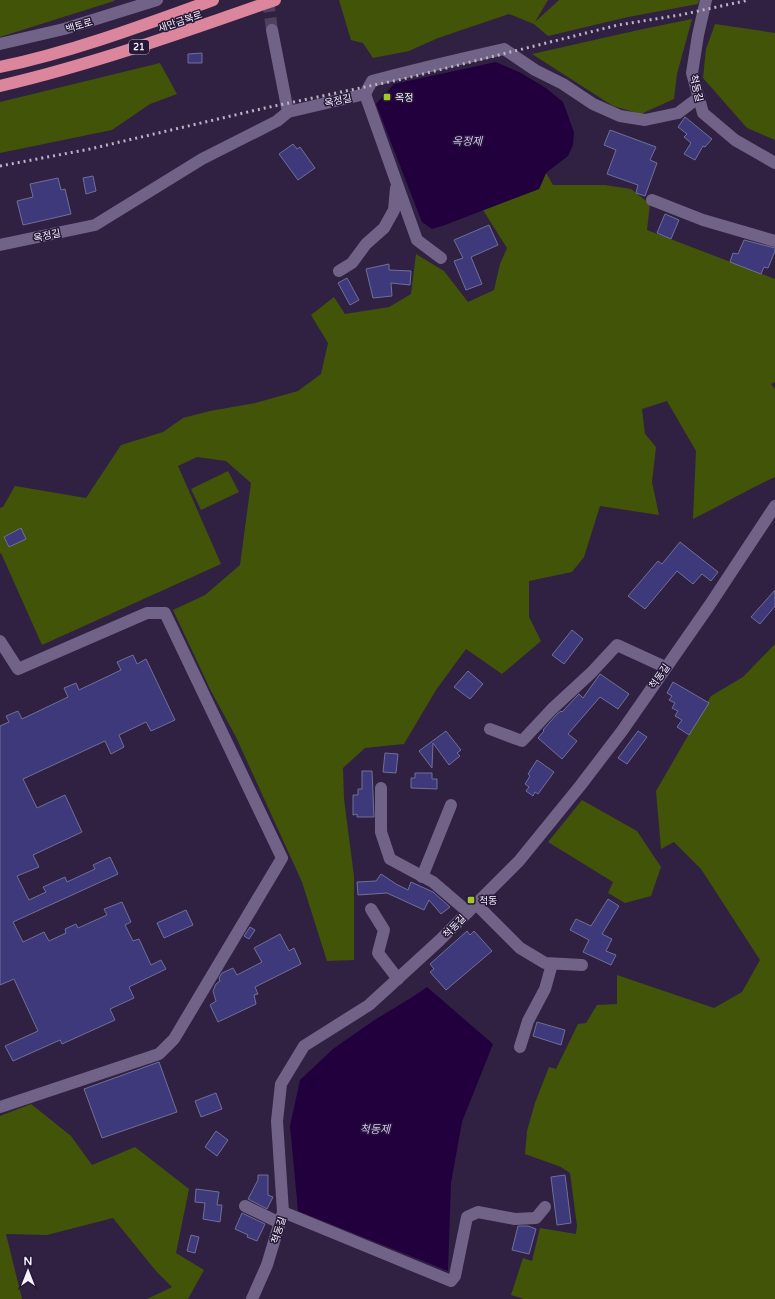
<svg xmlns="http://www.w3.org/2000/svg" width="775" height="1299" font-family="'Varela Round','Noto Sans KR',sans-serif">
	<style>
		.green { fill: #425407 }
		.water { fill: #22003e }
		.building { fill: #3e397b; stroke: #6f7097 }
		.lines { fill: none; stroke-linecap: round; stroke-linejoin: round }
		.minor-tunnel { stroke: #4e405e; stroke-width: 12; stroke-dasharray: 12 6; stroke-linecap: butt }
		.minor { stroke: #716287; stroke-width: 12 }
		.highway { stroke: #db869c; stroke-width: 12 }
		.rail { stroke: #bab2c5; stroke-width: 3; stroke-dasharray: 2 4; stroke-linecap: butt }
		.poi-dot { fill: #a2c929; stroke: #261837; stroke-width: 1.5 }
		.labels { text-anchor: middle; stroke-width: 3; stroke-linejoin: round; paint-order: stroke }
		.shield { fill: #261837; stroke: #b7afc2; stroke-width: 1 }
		.shield-label { font-size: 9px; font-weight: bold; fill: #f5f0fd }
		.street-label { font-size: 10px; fill: #f5f0fd; stroke: #261837 }
		.poi-label { font-size: 10px; fill: #f5f0fd; stroke: #261837; text-anchor: start }
		.water-label { font-size: 11px; font-style: italic; fill: #d6bff8; stroke: #261837 }
	</style>
	<rect width="100%" height="100%" fill="#302142"/>
	<!-- green -->
	<g class="green">
		<path d="M0 0H115L114 1 0 37Z"/>
		<path d="M339 0H548L535 22 559 0H699L698 4 628 17 548 36 534 24 509 14 438 38 409 51 373 58 363 43 351 40Z"/>
		<path d="M692 19 677 74 674 99 641 114 613 106 532 54 643 29Z"/>
		<path d="M715 24 775 33V140L747 128 703 78 706 49Z"/>
		<path d="M160 63 177 94 150 104 112 130 0 153V102Z"/>
		<path d="M546 173 553 185H605L631 189 650 204 647 230 775 279V382L771 384 775 389V477C747 490 721 505 693 519L696 451 667 401 642 409 645 434 656 447 652 482 659 515 600 506 584 557 572 572 529 581V617L541 641 502 674 466 649 436 690 404 744 365 748 343 768 344 799 354 876V960L327 961 302 882 236 737 211 691 173 610 205 595 240 565 251 483 226 461 197 457 178 466 221 564 42 645 1 553 0 554V508L3 507 15 486 86 498 121 445 163 432 183 418 210 411 255 403 298 391 321 374 328 343 311 315 334 297 345 314 389 307 411 294 416 254 444 271 468 302 494 290 500 264 507 248 483 210 539 189Z"/>
		<path d="M228 471 239 492 201 510 191 489Z"/>
		<path d="M775 644V1299H524L511 1295 523 1258 532 1261 540 1228 576 1234 577 1226 570 1173 561 1167 525 1154 527 1131 535 1103 549 1067 556 1069 578 1024 586 1023 597 1005 617 1004V975L714 1008 742 992 760 960 701 869 674 842 661 849 656 791 711 696 743 677Z"/>
		<path d="M582 800 637 831 661 867 651 896 625 903 608 893 613 882 548 842Z"/>
		<path d="M31 1104 71 1136 92 1165 135 1147 189 1189 176 1253 204 1270 188 1299H147L172 1287 156 1271 113 1218 47 1235 6 1234 22 1299H0V1116Z"/>
	</g>
	<!-- water -->
	<g class="water">
		<path d="M496 62 521 73 546 88 563 102 574 132 573 145 568 156 546 173 539 189 445 225 432 229 422 222 376 104 394 84Z"/>
		<path d="M427 987 493 1044 462 1122 451 1183 448 1271 298 1211 290 1126 300 1080 333 1049 373 1021 414 996Z"/>
	</g>
	<!-- building -->
	<g class="building">
		<path d="M202 53V63H188V54Z"/>
		<path d="M685 117 712 139 705 147 703 146 695 160 684 154 691 143 684 137 687 134 678 127Z"/>
		<path d="M610 130 656 147 650 160 657 163 645 196 636 193 638 185 607 174 616 150 604 145Z"/>
		<path d="M293 144 297 149 300 147 315 168 298 180 279 154Z"/>
		<path d="M93 176 96 191 86 194 83 178Z"/>
		<path d="M58 178 61 190 65 189 71 214 23 225 17 201 33 197 30 184Z"/>
		<path d="M665 214 679 220 671 239 657 233Z"/>
		<path d="M489 225 498 245 471 257 482 284 466 290 454 261 463 258 454 240Z"/>
		<path d="M744 240 775 248V251L768 268 764 267 761 274 730 262 733 253 738 254Z"/>
		<path d="M389 264V270L411 271 410 285 391 283 392 296 373 298 366 269Z"/>
		<path d="M347 278 359 300 350 305 338 283Z"/>
		<path d="M21 528 26 539 9 547 4 537Z"/>
		<path d="M680 542 718 572 711 581 702 574 693 584 677 571 645 609 628 596 658 561 662 564Z"/>
		<path d="M775 590V606L760 624 751 617Z"/>
		<path d="M572 630 583 639 564 664 552 655Z"/>
		<path d="M133 655 137 664 146 659 175 720 151 731 146 722 119 735 124 747 111 754 105 741 23 779 37 808 65 795 82 832 33 855 39 867 17 876 29 900 46 892 43 887 65 877 67 882 95 869 93 865 110 857 118 874 13 922 23 942 44 932 49 941 66 933 65 929 76 924 78 928 107 915 104 909 122 902 131 922 125 925 133 941 139 939 151 965 161 960 166 969 129 987 134 998 110 1009 115 1020 62 1044 60 1040 13 1061 5 1046 38 1031 14 979 0 985V726L9 722 6 716 18 711 22 719 68 697 64 688 76 683 79 690 121 670 117 662Z"/>
		<path d="M468 671 483 684 470 699 454 687Z"/>
		<path d="M600 674 629 694 618 709 600 697 568 734 577 741 562 759 538 738 544 731 543 730 557 714 561 711 562 712 579 694 583 698Z"/>
		<path d="M673 682 709 703 689 735 677 727 682 720 675 716 678 711 672 708 675 703 669 700 672 696 667 693Z"/>
		<path d="M446 731 461 750 457 753 460 756 449 765 433 743 432 768 419 751Z"/>
		<path d="M638 731 647 737 627 764 618 758Z"/>
		<path d="M385 753 398 754 396 773 383 772Z"/>
		<path d="M537 760 554 772 538 794 535 792 533 796 526 791 529 787 525 784 530 776 528 774Z"/>
		<path d="M362 771H372L374 817H357V814L353 815V795H358V789H362Z"/>
		<path d="M415 773H432V779H437V789L411 788V778H415Z"/>
		<path d="M381 874 396 884 408 890 411 882 433 892 450 907 441 914 429 900 424 910 387 893 358 895 357 882 376 881Z"/>
		<path d="M608 899 619 906 602 934 612 939 606 951 616 955 611 965 583 952 589 940 570 930 576 919 591 926Z"/>
		<path d="M186 910 193 925 164 938 157 923Z"/>
		<path d="M250 927 255 930 249 939 244 936Z"/>
		<path d="M467 931 470 935 474 931 492 951 446 990 430 972 434 969 430 964Z"/>
		<path d="M280 934 289 951 294 948 301 964 255 987 258 994 254 995 256 1004 218 1022 210 1005 216 1001 213 991 216 984 220 981 219 978 222 973 233 968 237 975 262 962 254 948Z"/>
		<path d="M537 1022 565 1030 561 1045 533 1036Z"/>
		<path d="M159 1062 177 1112 102 1138 84 1089Z"/>
		<path d="M216 1093 222 1109 201 1117 195 1101Z"/>
		<path d="M216 1131 228 1140 217 1156 205 1147Z"/>
		<path d="M258 1175H268V1195L273 1197 267 1209 248 1199 258 1180Z"/>
		<path d="M565 1175 571 1223 557 1225 551 1177Z"/>
		<path d="M196 1189 219 1192 217 1205H222L220 1222 203 1219 205 1203 195 1202Z"/>
		<path d="M242 1213 265 1224 257 1241 247 1237 248 1235 235 1229Z"/>
		<path d="M518 1226H528L536 1229 529 1254 512 1250Z"/>
		<path d="M191 1235 199 1237 195 1253 187 1251Z"/>
	</g>
	<g class="lines">
		<!-- minor-tunnel -->
		<path class="minor-tunnel" d="M268 0 272 30"/>
		<!-- minor -->
		<g class="minor">
			<path d="M706 0 698 35 692 73 703 113 735 140 775 163"/>
			<path d="M272 30 288 112"/>
			<path d="M0 44 64 29 157 0"/>
			<path d="M365 94 417 240 441 258"/>
			<path d="M652 200 703 220 775 241"/>
			<path d="M0 245 95 225 202 159 277 121 288 112 365 94 372 81C416 69 460 59 504 49L535 70 563 84 593 104 620 116 645 120 678 113 698 98"/>
			<path d="M339 271 352 263 366 244 384 228 394 210 396 188"/>
			<path d="M0 641 18 669 147 613H165L282 858 174 1039 159 1054 0 1107"/>
			<path d="M490 729 522 741 552 709 591 673 617 645 665 667"/>
			<path d="M381 788V832L390 859 433 882 468 912"/>
			<path d="M422 877 451 805"/>
			<path d="M476 904 520 948 545 963 582 965"/>
			<path d="M371 909 384 930 378 953 398 979"/>
			<path d="M520 1047 528 1021 545 989 552 964"/>
			<path d="M245 1206 280 1223"/>
			<path d="M283 1212 451 1281 455 1276 467 1217 478 1212 515 1219 536 1218 545 1207"/>
			<path d="M252 1299 267 1265 283 1212 277 1121 281 1084 304 1046 369 1005 440 940 519 861 580 786 622 731 709 606 775 506"/>
		</g>
		<!-- highway -->
		<g class="highway">
			<path d="M0 67C72 52 144 25 213 0"/>
			<path d="M0 86C94 64 184 32 275 0"/>
		</g>
		<!-- rail -->
		<path class="rail" d="M0 166 90 149 265 108 403 79 618 25 680 15 749 0"/>
	</g>
	<!-- markers -->
	<g class="poi-dot">
		<rect x="383" y="93" width="8" height="8" rx="2"/>
		<rect x="467" y="896" width="8" height="8" rx="2"/>
	</g>
	<g class="labels">
		<!-- shield labels -->
		<rect class="shield" x="129" y="40" width="20" height="14" rx="3"/>
		<g class="shield-label">
			<text x="139" y="50">21</text>
		</g>
		<!-- street labels -->
		<g class="street-label">
			<text transform="translate(180 21) rotate(-19)" y="4">새만금북로</text>
			<text transform="translate(79 25) rotate(-17)" y="4">백토로</text>
			<text transform="translate(697 88) rotate(77)" y="4">척동길</text>
			<text transform="translate(338 100) rotate(-12)" y="4">옥정길</text>
			<text transform="translate(47 235) rotate(-12)" y="4">옥정길</text>
			<text transform="translate(659 676) rotate(-55)" y="4">척동길</text>
			<text transform="translate(454 926) rotate(-46)" y="4">척동길</text>
			<text transform="translate(278 1230) rotate(-73)" y="4">척동길</text>
		</g>
		<!-- poi labels -->
		<g class="poi-label">
			<text x="395" y="101">옥정</text>
			<text x="479" y="904">척동</text>
		</g>
		<!-- water labels -->
		<g class="water-label">
			<text x="467" y="145">옥정제</text>
			<text x="375" y="1133">척동제</text>
		</g>
	</g>
	<!-- north arrow -->
	<g transform="translate(28 1271)" stroke="#261837" stroke-width="3" paint-order="stroke">
	<path d="M0-3L7 15L0 10L-7 15Z" fill="#f5f0fd"/>
	<text y="-6" font-size="11" font-weight="bold" text-anchor="middle" fill="#f5f0fd">N</text>
	</g>
</svg>
